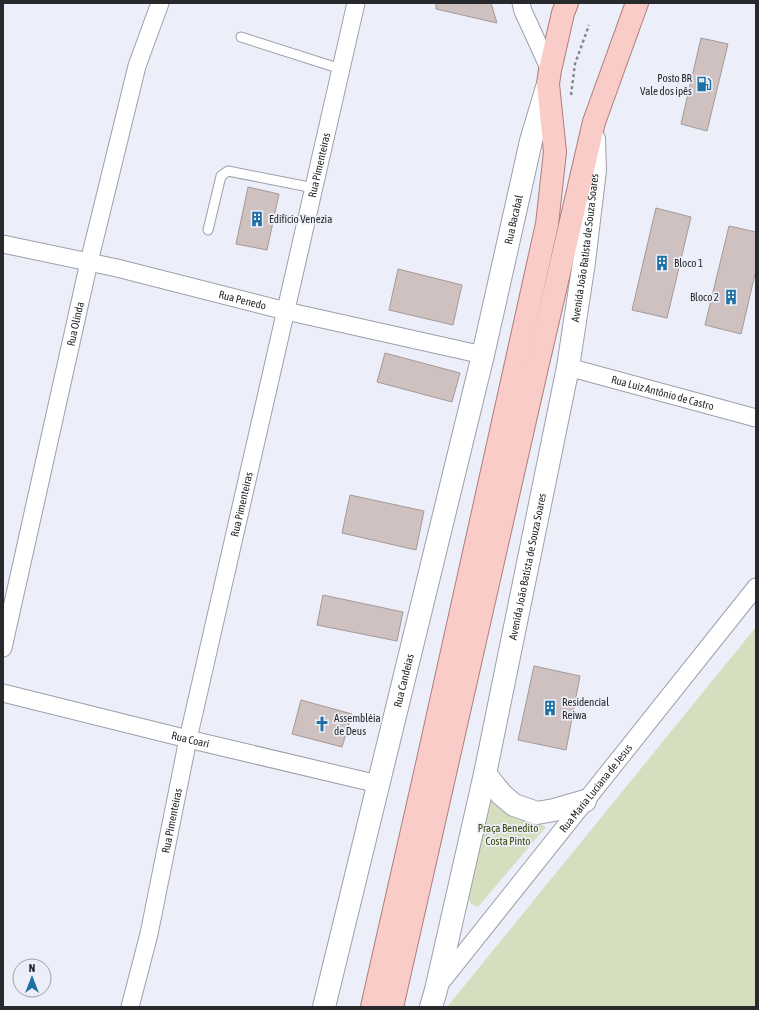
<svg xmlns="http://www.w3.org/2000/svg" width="759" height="1010" font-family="'Asap Condensed',sans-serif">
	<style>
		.green { fill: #d5dfc0 }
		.building { fill: #cec1c0; stroke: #a59997 }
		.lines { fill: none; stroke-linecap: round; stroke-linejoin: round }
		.lane-casing { stroke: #9da0aa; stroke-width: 11 }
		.street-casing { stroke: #9da0aa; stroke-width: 19 }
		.secondary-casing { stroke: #9da0aa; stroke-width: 24 }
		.primary-casing { stroke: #ae7d7a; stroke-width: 24 }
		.path { stroke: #85878e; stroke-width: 2.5; stroke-dasharray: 3 3; stroke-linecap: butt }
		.lane { stroke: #fff; stroke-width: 9 }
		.street { stroke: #fff; stroke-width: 17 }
		.secondary { stroke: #fff; stroke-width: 22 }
		.primary { stroke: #faccc8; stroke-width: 22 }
		.labels { text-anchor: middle; stroke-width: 3.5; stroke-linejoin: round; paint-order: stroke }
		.poi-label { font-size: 11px; fill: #28292d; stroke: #eceff9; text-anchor: start }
		.street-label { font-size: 11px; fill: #28292d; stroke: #eceff9 }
		.park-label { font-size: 11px; fill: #3b490a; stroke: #eceff9 }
	</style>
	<rect width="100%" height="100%" fill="#eceff9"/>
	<!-- green -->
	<g class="green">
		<path d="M756 627V1007H447Z"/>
		<path d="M492 799 546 827 478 907 471 904 468 896Z"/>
	</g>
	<!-- building -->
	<g class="building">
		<path d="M436 3H491L497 23 436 9Z"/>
		<path d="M701 38 728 44 707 131 681 124Z"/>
		<path d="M248 187 279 194 267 250 236 244Z"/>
		<path d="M656 208 691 217 667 318 632 310Z"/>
		<path d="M729 226 756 232V270L741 334 705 325Z"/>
		<path d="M398 269 462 285 453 325 389 310Z"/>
		<path d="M385 353 460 373 452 402 377 382Z"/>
		<path d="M350 495 424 511 416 550 342 533Z"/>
		<path d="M323 595 403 612 397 641 317 625Z"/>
		<path d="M534 666 580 676 566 750 518 740Z"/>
		<path d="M301 700 352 714 342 747 292 734Z"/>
	</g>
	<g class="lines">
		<!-- lane casing -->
		<g class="lane-casing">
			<g id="lane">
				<path d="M241 37 341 69"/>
				<path d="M208 230 221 176 228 171 314 188"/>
			</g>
		</g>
		<!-- street casing -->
		<g class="street-casing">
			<g id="street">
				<path d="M521 3 523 11 550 70"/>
				<path id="s1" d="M3 244 117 268 286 311 483 355"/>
				<path id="s2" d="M568 367 756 418"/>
				<path id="s3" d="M3 648 89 262 137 66 160 3"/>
				<path id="s4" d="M3 693 188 739 378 784"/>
				<path id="s5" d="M438 986 756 587"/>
				<path id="s6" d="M130 1007 149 934 188 739 356 3"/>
			</g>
		</g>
		<!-- secondary casing -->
		<g class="secondary-casing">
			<g id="secondary">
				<path d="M485 774 502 795 514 805 537 813 554 810 585 801"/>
				<path id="s7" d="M324 1007 483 355 531 141 548 84"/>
				<path id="s8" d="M431 1007 436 990 485 774 568 367 584 262 595 170 594 139"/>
			</g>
		</g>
		<!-- primary casing -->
		<g class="primary-casing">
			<g id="primary">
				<path d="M372 1007 424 778 547 224 555 152 548 84 550 70 563 13 567 3"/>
				<path d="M392 1007 535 376 594 122 637 3"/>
			</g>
		</g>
		<!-- path -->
		<path class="path" d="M571 95 575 64 589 25"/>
		<!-- lane -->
		<use href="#lane" class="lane"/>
		<!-- street -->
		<use href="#street" class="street"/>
		<!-- secondary -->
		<use href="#secondary" class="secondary"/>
		<!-- primary -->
		<use href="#primary" class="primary"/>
	</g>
	<!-- icons -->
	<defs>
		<g id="fuel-bare" transform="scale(1.2)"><path d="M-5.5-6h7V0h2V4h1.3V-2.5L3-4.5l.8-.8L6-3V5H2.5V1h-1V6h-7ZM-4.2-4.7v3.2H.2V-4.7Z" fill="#2071a3" stroke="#eceff9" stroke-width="2.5" paint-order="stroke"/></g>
		<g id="building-bare" transform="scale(1.2)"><path d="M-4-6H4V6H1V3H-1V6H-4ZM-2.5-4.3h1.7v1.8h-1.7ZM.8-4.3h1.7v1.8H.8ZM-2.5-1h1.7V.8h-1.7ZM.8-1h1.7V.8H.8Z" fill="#2071a3" stroke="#eceff9" stroke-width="2.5" paint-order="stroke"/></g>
		<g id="church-bare" transform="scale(1.2)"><path d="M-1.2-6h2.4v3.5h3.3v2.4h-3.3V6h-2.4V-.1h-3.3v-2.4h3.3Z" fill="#2071a3" stroke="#eceff9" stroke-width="2.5" paint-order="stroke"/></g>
	</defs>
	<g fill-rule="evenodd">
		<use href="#fuel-bare" x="704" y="84"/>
		<use href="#building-bare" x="257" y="219"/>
		<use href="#building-bare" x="662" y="263"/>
		<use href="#building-bare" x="731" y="297"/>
		<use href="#building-bare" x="550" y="708"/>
		<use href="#church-bare" x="322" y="724"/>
	</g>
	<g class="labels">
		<!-- poi labels -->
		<g class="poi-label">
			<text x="692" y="82" text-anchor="end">Posto BR<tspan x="692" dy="13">Vale dos ipês</tspan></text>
			<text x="269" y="223">Edifício Venezia</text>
			<text x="674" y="267">Bloco 1</text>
			<text x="719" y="301" text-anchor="end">Bloco 2</text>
			<text x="562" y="706">Residencial<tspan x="562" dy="13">Reiwa</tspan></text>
			<text x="334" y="722">Assembléia<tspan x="334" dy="13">de Deus</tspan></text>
		</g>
		<!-- street labels -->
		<g class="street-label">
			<text dy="4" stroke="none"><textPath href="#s6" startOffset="863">Rua Pimenteiras</textPath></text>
			<text dy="4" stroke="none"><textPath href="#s7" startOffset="810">Rua Bacabal</textPath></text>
			<text dy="4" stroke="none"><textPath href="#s8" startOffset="775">Avenida João Batista de Souza Soares</textPath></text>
			<text dy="4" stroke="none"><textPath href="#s1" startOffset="246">Rua Penedo</textPath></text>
			<text dy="4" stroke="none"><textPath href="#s3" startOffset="332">Rua Olinda</textPath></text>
			<text dy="4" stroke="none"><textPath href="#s2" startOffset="98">Rua Luiz Antônio de Castro</textPath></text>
			<text dy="4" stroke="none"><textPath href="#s6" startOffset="515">Rua Pimenteiras</textPath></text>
			<text dy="4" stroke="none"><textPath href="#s8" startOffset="451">Avenida João Batista de Souza Soares</textPath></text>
			<text dy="4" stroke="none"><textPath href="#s7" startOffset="336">Rua Candeias</textPath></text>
			<text dy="4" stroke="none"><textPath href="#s4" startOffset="193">Rua Coari</textPath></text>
			<text dy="4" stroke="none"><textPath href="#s5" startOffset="253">Rua Maria Luciana de Jesus</textPath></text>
			<text dy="4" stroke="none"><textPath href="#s6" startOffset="191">Rua Pimenteiras</textPath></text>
		</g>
		<!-- park labels -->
		<g class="park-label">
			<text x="508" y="832">Praça Benedito<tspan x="508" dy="13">Costa Pinto</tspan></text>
		</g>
	</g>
	<!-- border -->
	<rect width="759" height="1010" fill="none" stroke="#28292d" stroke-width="8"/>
	<!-- north arrow -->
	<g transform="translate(32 978)"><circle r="19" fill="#eceff9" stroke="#9ea0a7"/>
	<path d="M0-3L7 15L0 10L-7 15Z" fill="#2071a3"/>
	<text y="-6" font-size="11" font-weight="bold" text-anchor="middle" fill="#28292d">N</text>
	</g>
</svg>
